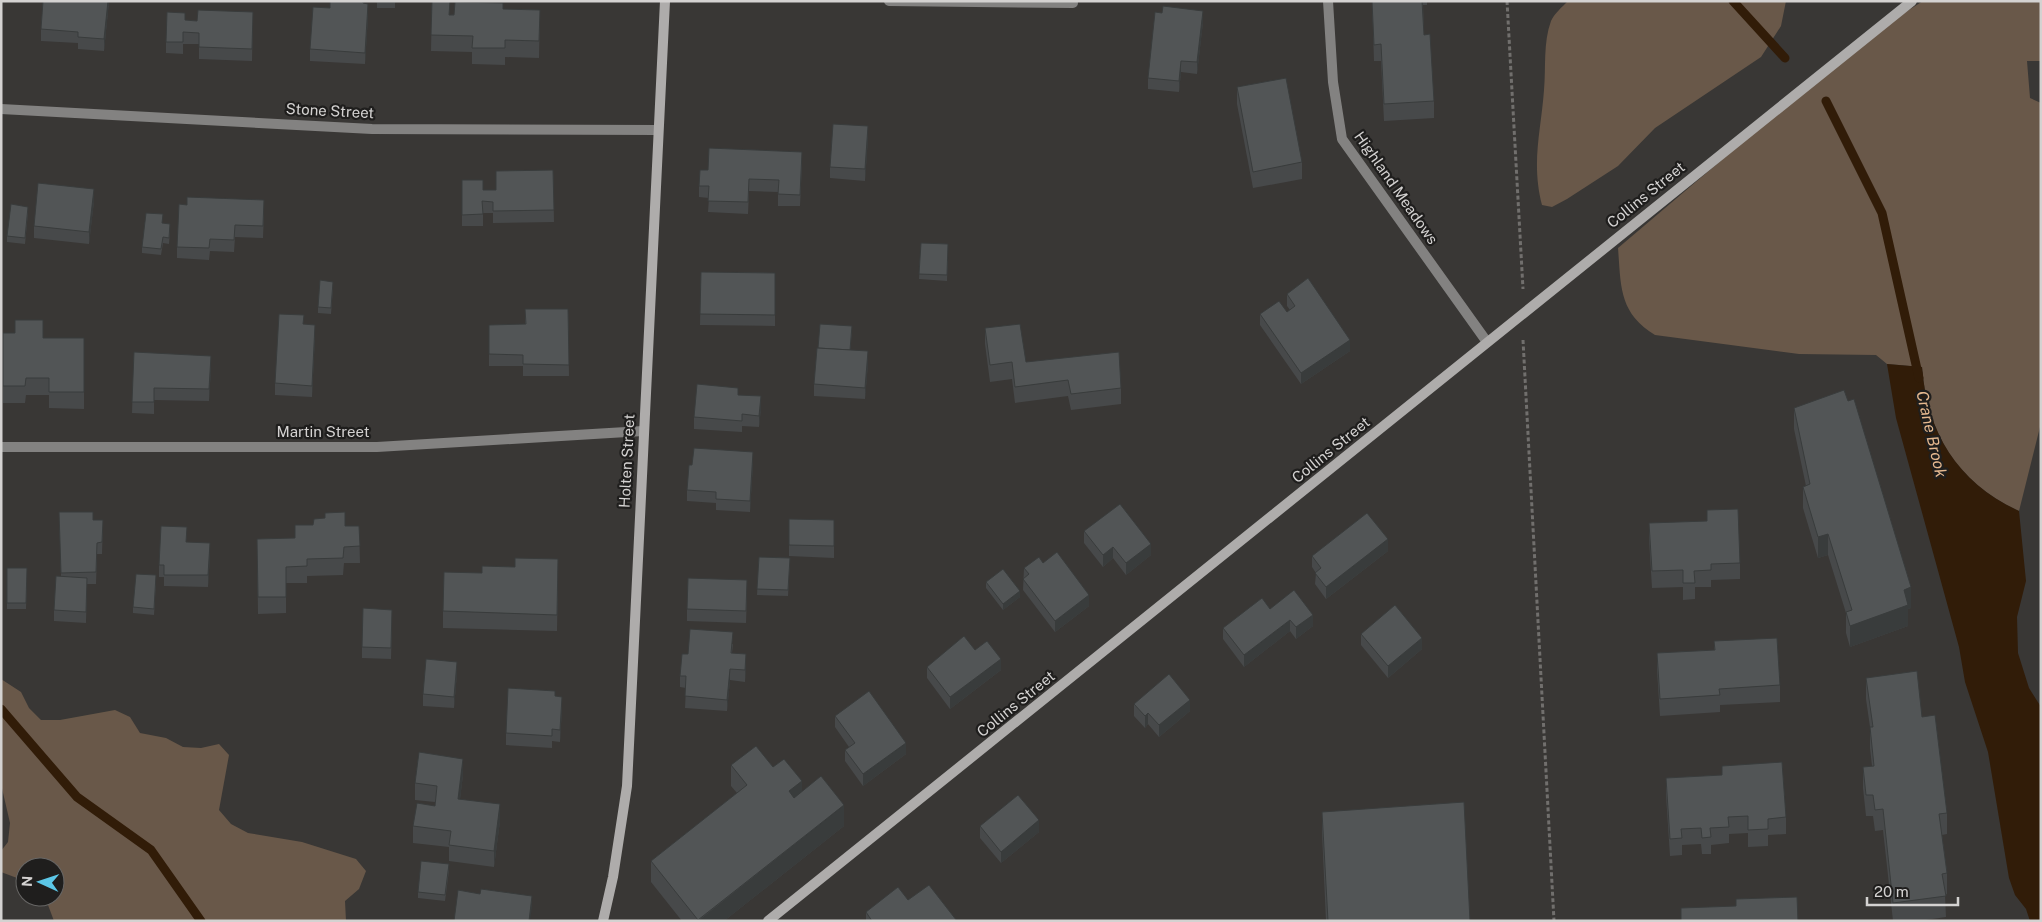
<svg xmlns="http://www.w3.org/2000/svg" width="2042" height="922" font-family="'Public Sans',sans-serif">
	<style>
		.green { fill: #695849 }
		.water { fill: #311c08 }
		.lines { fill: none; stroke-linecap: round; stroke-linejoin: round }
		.stream { stroke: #311c08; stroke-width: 9 }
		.path { stroke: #716f6d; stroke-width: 3; stroke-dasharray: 4 2.5; stroke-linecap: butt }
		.street { stroke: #838281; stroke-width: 10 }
		.secondary { stroke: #aeacab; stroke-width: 10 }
		.wall { fill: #47494a }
		.shaded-wall { fill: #393c3c }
		.building { fill: #525556; stroke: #393c3c }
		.labels { text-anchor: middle; stroke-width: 4.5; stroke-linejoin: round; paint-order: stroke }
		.street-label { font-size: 15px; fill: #d4d2d1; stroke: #1f1e1d }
		.water-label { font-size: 16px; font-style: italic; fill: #e5b88f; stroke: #1f1e1d }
	</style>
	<rect width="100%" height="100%" fill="#393735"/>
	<!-- green -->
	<g class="green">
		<path d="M1568 1H1786L1781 26 1761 57 1655 128 1618 166 1567 199 1552 207 1542 205C1531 163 1541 131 1544 90 1546 67 1543 43 1551 21 1554 14 1562 7 1568 1Z"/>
		<path d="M1923 1H2041V61H2027L2030 98 2041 103V423L2019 511C1958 483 1927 433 1922 367L1887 364 1876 355 1799 354 1655 335C1619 313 1621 287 1618 248L1744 141 1901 15Z"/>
		<path d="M1 679 21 692 29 708 41 720H60L115 710 130 717 140 733 166 738 183 747 201 748 219 744 229 755 219 810 231 824 248 833 302 842 356 859 366 871 359 889 345 901 346 921H54L45 897H55V867H25V881L1 872V851L8 842 10 823 1 784Z"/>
	</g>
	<!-- water -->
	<path class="water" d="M1887 364 1922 367C1927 433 1958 483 2019 511L2026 581 2017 617 2018 653 2029 688 2041 707V921H2030L2026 909 2015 895 2009 878 1988 752 1965 682 1959 647 1896 418Z"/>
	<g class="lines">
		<!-- stream -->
		<g class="stream">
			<path d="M1733 1 1785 58"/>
			<path d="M1826 101 1882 213 1919 378"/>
			<path d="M1 709 77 797 151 850 201 921"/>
		</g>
		<!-- path -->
		<g class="path">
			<path d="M1507 1 1523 289"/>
			<path d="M1523 340 1554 921"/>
		</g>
		<!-- street -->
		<g class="street">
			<path d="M889 1 1073 3"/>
			<path d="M1328 1 1333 82 1342 139 1487 342"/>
			<path d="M1 109 372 129 658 130"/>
			<path d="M1 447H377L643 431"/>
		</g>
		<!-- secondary -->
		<g class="secondary">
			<path d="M603 921 613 877 627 786 665 1"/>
			<path d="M768 921 1912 1"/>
		</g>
	</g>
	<!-- wall -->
	<g class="wall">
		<path d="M43 1H116V2H109L104 51 78 49V43L41 41V29Z"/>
		<path d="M330 1H364V3L368 16 365 64 310 61V49L330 8Z"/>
		<rect x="377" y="1" width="18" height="7"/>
		<path d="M432 1 450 15 503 9 540 10 539 58 505 57V65L472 64V52L431 51Z"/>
		<path d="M1372 1H1427V5H1423L1424 35 1434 101V118L1384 121 1381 61H1374Z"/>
		<path d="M253 12 252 61 199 59V44H183V54L166 53V42L185 20 197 21Z"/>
		<path d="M1162 13 1203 22 1197 74 1181 72 1179 92 1148 89V78Z"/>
		<path d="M1237 87 1302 162V179L1253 188 1237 104Z"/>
		<path d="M868 137 865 181 830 178V167Z"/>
		<path d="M802 163 800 206H778V192L749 191 748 214 708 212 709 198 699 197V186L708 170Z"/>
		<path d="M553 170 554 222 493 223V213H483V226H462V180L483 190H496Z"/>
		<path d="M94 201 89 244 34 238V226Z"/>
		<path d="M28 212 25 244 7 242V236Z"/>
		<path d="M264 212 263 238 235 237 234 252 210 251 209 260 177 258V247Z"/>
		<path d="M163 223 170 230 169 244 163 243 161 255 142 253V247Z"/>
		<path d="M921 243 948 244 947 281 919 279Z"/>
		<path d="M701 272 775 273V326L700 325Z"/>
		<path d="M333 288 331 314 318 313V307Z"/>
		<path d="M1287 294 1350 351 1301 384 1260 325V314L1287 312 1290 310 1287 306Z"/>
		<path d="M525 309H568L569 376H523V366H489V325L525 324Z"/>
		<path d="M985 328 1026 362 1121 388V404L1071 410 1068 396 1015 403 1012 379 990 382 985 344Z"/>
		<path d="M852 332 850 350 868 363 865 399 814 396V384L818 348Z"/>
		<path d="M3 333 43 338H84V409L49 408V395H26L25 403H3Z"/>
		<path d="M315 336 312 397 275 395V383Z"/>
		<path d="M134 352 211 368 209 401 154 400V414L132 413Z"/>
		<path d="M738 395 761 408 759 427 742 426V432L694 429V417Z"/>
		<path d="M1794 408 1911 608 1908 609V626L1850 647 1846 633V613L1828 555 1818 558 1803 508V487L1806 486 1794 429Z"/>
		<path d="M753 463 750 512 716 510V503L687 501V490L692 465Z"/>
		<path d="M59 512 93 520H103L102 554H97L96 584H87L86 623 54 621V610L61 576Z"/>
		<path d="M789 519 834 520V558L789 556Z"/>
		<path d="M1649 523 1740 563V579L1711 580V587H1695V599L1683 600V587L1652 588 1649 539Z"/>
		<path d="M359 526 360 563H344L343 575 307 576V583H286V613L258 614 257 539 295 538Z"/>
		<path d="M1084 531 1151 555 1126 575 1113 558 1103 567 1084 543Z"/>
		<path d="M1388 551 1326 599 1315 584 1316 573 1312 567V556Z"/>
		<path d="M210 555 208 587 164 586V577H159V565Z"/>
		<path d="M759 557 790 558 788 596 757 595Z"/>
		<path d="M1043 563 1089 606 1055 632 1023 590 1024 568Z"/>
		<path d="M7 568H27L26 609H7Z"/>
		<path d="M558 576 557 631 443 628V611Z"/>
		<path d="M156 581 154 615 133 613V607Z"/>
		<path d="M986 582 1020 597 1003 610 986 588Z"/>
		<path d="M747 592 746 623 687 621V609Z"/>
		<path d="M1270 609 1313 626 1296 639 1290 631 1244 667 1223 639V628Z"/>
		<path d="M392 621 391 659 362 658V647Z"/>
		<path d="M1361 634 1422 649 1388 678 1361 645Z"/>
		<path d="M1714 641 1780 685V702L1720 705V712L1660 716 1657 670V653L1714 650Z"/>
		<path d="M733 644 732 653 746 666 745 682 730 680 727 711 685 708 686 688 680 687V676L688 654Z"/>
		<path d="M927 667 1001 670 950 709 927 678Z"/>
		<path d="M457 673 454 708 423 706V694Z"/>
		<path d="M1866 678 1922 717 1947 813V834L1942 835 1947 873V894L1945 895 1946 917 1919 921H1893L1883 830 1875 831 1873 816H1866L1863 788V767L1872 766 1870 748V727L1866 699Z"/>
		<path d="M555 696 562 708 560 742 552 741V748L506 745V733Z"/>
		<path d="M1134 704 1190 711 1159 737 1148 724 1145 728 1134 716Z"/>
		<path d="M835 716 906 754 863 786 845 761V750L849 747 835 727Z"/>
		<path d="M731 765 773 767 844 826 724 921H682L651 882V861L737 793 731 786Z"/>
		<path d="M1722 766 1786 817V834L1768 835V846L1748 847V833L1729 834V843L1711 845V854H1702L1701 844 1682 845V855L1670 856 1666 795V778L1722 775Z"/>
		<path d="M463 775 460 799 500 821 494 867 449 861V847L413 843V826L435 806V802L415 800V783Z"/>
		<path d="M1322 812 1470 921H1326L1322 833Z"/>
		<path d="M980 826 1039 832 1001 863 980 838Z"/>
		<path d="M449 870 445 901 418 898V892Z"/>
		<path d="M908 900 957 921H866V912Z"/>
	</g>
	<!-- shaded-wall -->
	<g class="shaded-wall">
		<path d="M108 1H109L104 51V39Z"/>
		<path d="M368 4V16L365 64V53Z"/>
		<path d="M1203 11V22L1197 74V62Z"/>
		<path d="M1181 61V72L1179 92V81Z"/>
		<path d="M868 126V137L865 181V169Z"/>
		<path d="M94 189V201L89 244V232Z"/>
		<path d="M315 325V336L312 397V386Z"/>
		<path d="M1350 340V351L1301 384V373Z"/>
		<path d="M868 351V363L865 399V388Z"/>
		<path d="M211 356V368L209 401V389Z"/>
		<path d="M761 396V408L759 427V416Z"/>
		<path d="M753 452V463L750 512V501Z"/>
		<path d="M1828 534V555L1818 558V537Z"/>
		<path d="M1388 539V551L1326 599V587Z"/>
		<path d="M210 543V555L208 587V575Z"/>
		<path d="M1151 544V555L1126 575V563Z"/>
		<path d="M1113 547V558L1103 567V555Z"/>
		<path d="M87 578V589L86 623V612Z"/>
		<path d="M1911 587V608L1908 609V626L1850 647V626L1904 590Z"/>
		<path d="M1020 591V597L1003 610V604Z"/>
		<path d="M1089 595V606L1055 632V621Z"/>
		<path d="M1313 615V626L1296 639V627Z"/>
		<path d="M1290 620V631L1244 667V655Z"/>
		<path d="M1422 638V649L1388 678V666Z"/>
		<path d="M746 654V666L745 682V670Z"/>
		<path d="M1001 659V670L950 709V697Z"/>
		<path d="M457 662V673L454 708V697Z"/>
		<path d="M730 669V680L727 711V700Z"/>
		<path d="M562 697V708L560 742V730Z"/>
		<path d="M1190 700V711L1159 737V725Z"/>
		<path d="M1148 713V724L1145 728V716Z"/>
		<path d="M906 743V754L863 786V774Z"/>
		<path d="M463 759V775L458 816V799Z"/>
		<path d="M802 781V802L789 812V791Z"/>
		<path d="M500 804V821L494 867V851Z"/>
		<path d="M844 805V826L724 921H698Z"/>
		<path d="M1039 820V832L1001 863V852Z"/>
		<path d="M532 896V907L530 921H529Z"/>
	</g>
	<!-- building -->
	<g class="building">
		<path d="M43 1H108L104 39 78 37V32L41 29Z"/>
		<path d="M330 1H363V3L368 4 365 53 310 49 313 7 330 8Z"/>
		<rect x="377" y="1" width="18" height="1"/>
		<path d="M432 1H450L449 15H454L455 2 503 3V9L540 10 539 41 505 40V48H472L473 36 431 35Z"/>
		<path d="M1372 1H1422L1424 35 1430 34 1434 101 1384 104 1381 44 1374 45Z"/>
		<path d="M1163 6 1203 11 1197 62 1181 61 1179 81 1148 78 1155 12 1162 13Z"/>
		<path d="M198 10 253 12 252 49 199 47V33L183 32V42H166L167 12 185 13V20L197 21Z"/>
		<path d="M1286 78 1302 162 1253 172 1237 87Z"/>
		<path d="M833 124 868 126 865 169 830 167Z"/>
		<path d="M709 148 802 152 800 195 778 194 779 180 749 179 748 202 708 201 709 186H699L700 170H708Z"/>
		<path d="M553 170 554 210 493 211V202L482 201 483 214 462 215V180H483V190H496V171Z"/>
		<path d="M38 183 94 189 89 232 34 226Z"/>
		<path d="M187 197 264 200 263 226 235 225 234 240 210 239 209 248 177 247 179 204 187 205Z"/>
		<path d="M11 204 28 207 25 238 7 236Z"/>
		<path d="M146 213 163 214 162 223 170 224 169 238 163 237 161 249 142 247Z"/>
		<path d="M921 243 948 244 947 275 919 274Z"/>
		<path d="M701 272 775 273V315L700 314Z"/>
		<path d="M1308 278 1350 340 1301 373 1260 314 1279 301 1287 312 1295 306 1287 294Z"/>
		<path d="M320 280 333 282 331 308 318 307Z"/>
		<path d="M525 309H568L569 365 523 364V355L489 354V325L526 324Z"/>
		<path d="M279 314 304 315 303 324 315 325 312 386 275 383Z"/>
		<path d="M15 320H43V338H84V392H49V378H26L25 386H3V333H15Z"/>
		<path d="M820 324 852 326 850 350 818 348Z"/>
		<path d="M1020 324 1026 362 1119 352 1121 388 1071 394 1068 380 1015 387 1012 362 990 365 985 328Z"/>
		<path d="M817 348 868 351 865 388 814 384Z"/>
		<path d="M134 352 211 356 209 389 154 388V402H132Z"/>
		<path d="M697 384 738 388V395L761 396 759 416 742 414V421L694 417Z"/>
		<path d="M1844 390 1848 401 1854 399 1911 587 1904 590 1908 605 1850 626 1846 612 1852 610 1828 534 1818 537 1803 487 1810 484 1794 408Z"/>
		<path d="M694 448 753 452 750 501 716 499V492L687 490 689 465H692Z"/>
		<path d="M1120 504 1151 544 1126 563 1113 547 1103 555 1084 531Z"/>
		<path d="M1738 509 1740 563 1711 564V570L1694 571 1695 583H1683V570L1652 571 1649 523 1707 521V510Z"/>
		<path d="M59 512H93V520H103L102 542 97 543 96 572 61 573Z"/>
		<path d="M345 512V526H359L360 546 344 547 343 558 307 559V566L286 567V597H258L257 539 295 538V525H313L314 519 325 518V513Z"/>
		<path d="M1367 513 1388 539 1326 587 1315 573 1321 568 1312 556Z"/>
		<path d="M789 519 834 520V546L789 545Z"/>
		<path d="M161 526 187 527 186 542 210 543 208 575H164V565H159Z"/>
		<path d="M1057 552 1089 595 1055 621 1023 579 1029 574 1024 568 1039 557 1043 563Z"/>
		<path d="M759 557 790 558 788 590 757 589Z"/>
		<path d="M515 558 558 559 557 615 443 611 444 572 482 573V566L515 567Z"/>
		<path d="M7 568H27L26 603H7Z"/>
		<path d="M1003 569 1020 591 1003 604 986 582Z"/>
		<path d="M136 574 156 575 154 609 133 607Z"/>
		<path d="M56 576 87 578 86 612 54 610Z"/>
		<path d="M688 578 747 580 746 611 687 609Z"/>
		<path d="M1294 590 1313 615 1296 627 1290 620 1244 655 1223 628 1262 598 1270 609Z"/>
		<path d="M1395 605 1422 638 1388 666 1361 634Z"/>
		<path d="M363 608 392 610 391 648 362 647Z"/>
		<path d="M690 629 733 632 731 653 746 654 745 670 730 669 727 700 685 696 686 676H680L682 654H688Z"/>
		<path d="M964 636 975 650 987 641 1001 659 950 697 927 667Z"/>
		<path d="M1777 638 1780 685 1719 689 1720 695 1660 699 1657 653 1715 650 1714 641Z"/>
		<path d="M426 659 457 662 454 697 423 694Z"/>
		<path d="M1917 671 1922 717 1935 715 1947 813 1939 814 1947 873 1942 874 1946 896 1893 903 1883 809 1875 810 1873 795H1866L1863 767 1874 766 1870 727H1873L1866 678Z"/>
		<path d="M1169 674 1190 700 1159 725 1148 713 1145 716 1134 704Z"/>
		<path d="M508 688 555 691V696L562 697 560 730 552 729V736L506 733Z"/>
		<path d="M869 691 906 743 863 774 845 750 855 743 835 716Z"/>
		<path d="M756 746 773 767 784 759 802 781 789 791 794 798 821 776 844 805 698 920 651 861 747 785 731 765Z"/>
		<path d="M419 752 463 759 458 799 500 804 494 851 449 845 451 831 413 826 417 803 435 806 437 786 415 783Z"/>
		<path d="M1782 762 1786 817 1768 819V829L1748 830V816L1728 817 1729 827 1710 828 1711 837 1702 838 1701 828 1681 829 1682 838 1670 839 1666 778 1722 775V766Z"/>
		<path d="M1018 795 1039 820 1001 852 980 826Z"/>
		<path d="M1464 802 1470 921H1328L1322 812Z"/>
		<path d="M421 861 449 864 445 895 418 892Z"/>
		<path d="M929 885 957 921H872L866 912 898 887 908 900Z"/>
		<path d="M481 889 532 896 529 921H454L458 890 480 894Z"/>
		<path d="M1797 897 1798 921H1681V908L1736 906V899Z"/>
	</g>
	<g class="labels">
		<!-- street labels -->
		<g class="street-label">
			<text transform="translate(330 111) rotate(3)" y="5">Stone Street</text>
			<text transform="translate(1396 188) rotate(55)" y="5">Highland Meadows</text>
			<text transform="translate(1646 195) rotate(-39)" y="5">Collins Street</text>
			<text x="323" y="437">Martin Street</text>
			<text transform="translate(1331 450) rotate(-39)" y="5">Collins Street</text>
			<text transform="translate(627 461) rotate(-87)" y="5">Holten Street</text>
			<text transform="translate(1016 704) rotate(-39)" y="5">Collins Street</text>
		</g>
		<!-- water labels -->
		<g class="water-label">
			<text transform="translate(1932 434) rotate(77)" y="6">Crane Brook</text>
		</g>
	</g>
	<!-- border -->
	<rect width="2042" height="922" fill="none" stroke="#d4d2d1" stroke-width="5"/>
	<!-- north arrow -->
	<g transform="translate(40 882) rotate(273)"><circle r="24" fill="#1f1e1d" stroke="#676665"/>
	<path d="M0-4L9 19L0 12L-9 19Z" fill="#5cc7e7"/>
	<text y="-8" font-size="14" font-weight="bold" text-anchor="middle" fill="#d4d2d1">N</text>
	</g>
	<!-- scale -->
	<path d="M1867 897v8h91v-8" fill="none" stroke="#d4d2d1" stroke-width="2.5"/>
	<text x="1874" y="897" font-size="15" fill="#d4d2d1" stroke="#1f1e1d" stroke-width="4" paint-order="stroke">20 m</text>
</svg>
